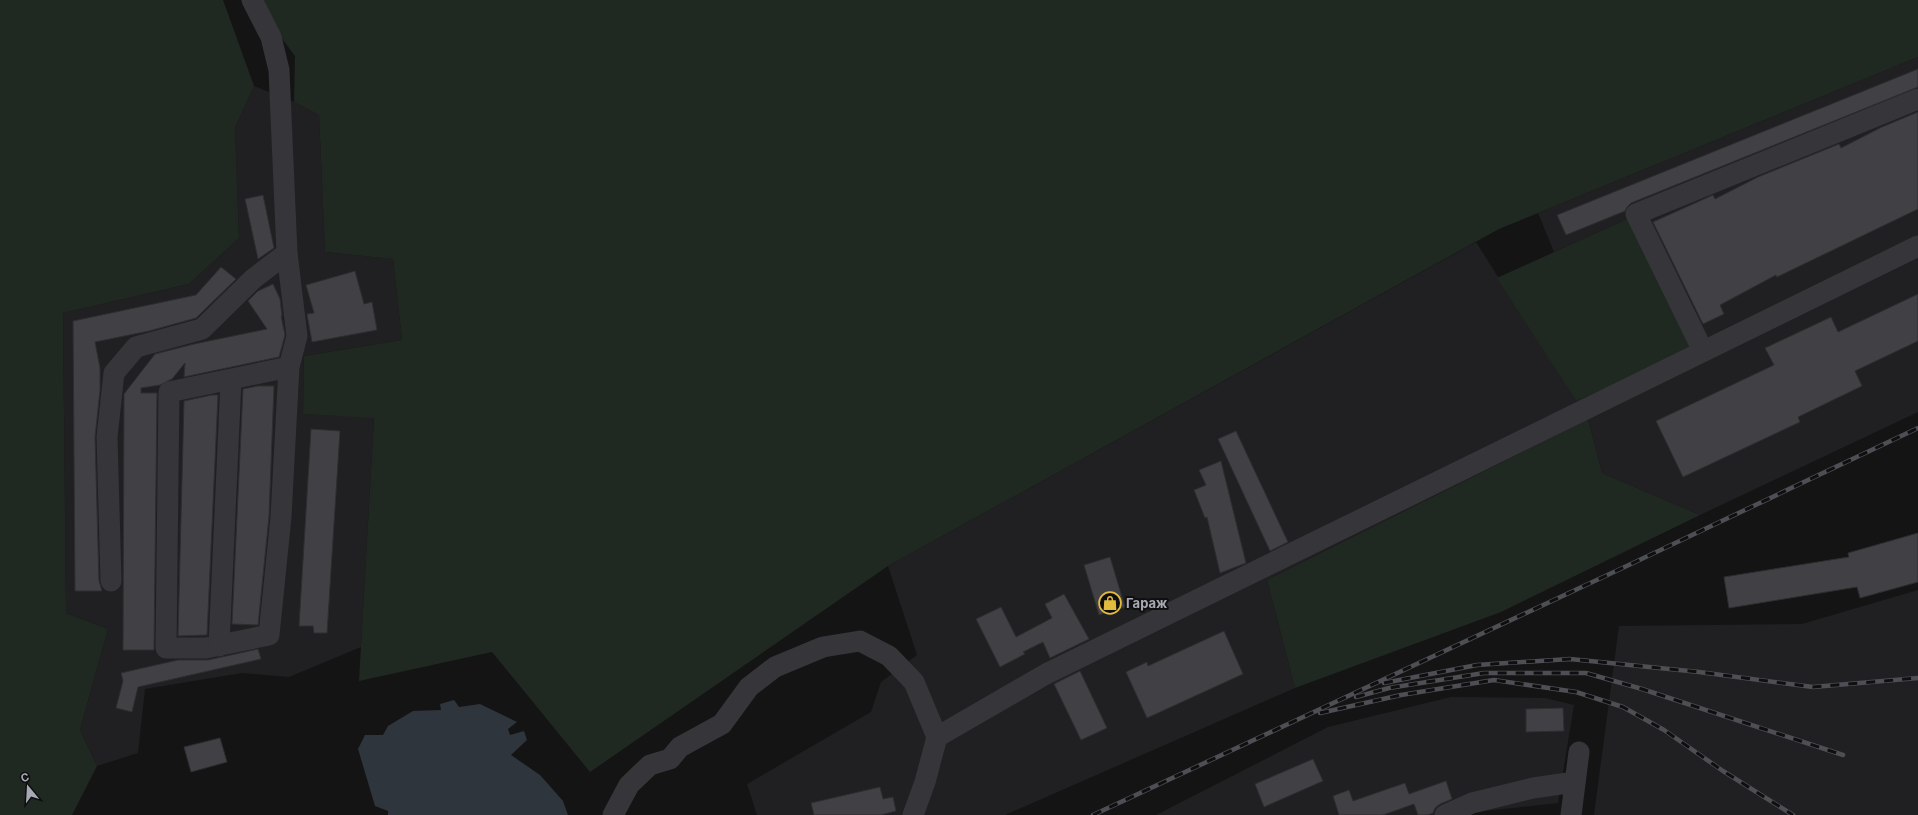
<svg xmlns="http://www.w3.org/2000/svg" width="1918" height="815" font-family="Inter,sans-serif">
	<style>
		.built { fill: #202022 }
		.green { fill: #202822 }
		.water { fill: #2e353d }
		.building { fill: #414145; stroke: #2e2e31 }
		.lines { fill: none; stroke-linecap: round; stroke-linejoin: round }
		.minor { stroke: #35353a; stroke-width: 21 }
		.rail-casing { stroke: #4e4f55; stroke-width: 4.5 }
		.rail { stroke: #0f0f10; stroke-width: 3; stroke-dasharray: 9; stroke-linecap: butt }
		.labels { text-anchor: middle; stroke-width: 4; stroke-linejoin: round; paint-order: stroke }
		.poi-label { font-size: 13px; font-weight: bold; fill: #a7aab5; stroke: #0f0f10; text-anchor: start }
	</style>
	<rect width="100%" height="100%" fill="#141415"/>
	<!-- built -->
	<g class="built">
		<path d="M1918 57V412L1700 515 1602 473 1588 419 1267 580 1295 688 1005 815H757L747 784 871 712 881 682 917 655 888 566 1476 242 1576 401 1629 218 1554 252 1538 213Z"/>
		<path d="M254 86 294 102 319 115 325 252 393 259 402 340 304 356 303 414 374 417 361 647 289 677 242 673 145 689 138 753 97 766 80 730 108 629 66 613 63 313 189 284 239 238 235 128Z"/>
		<path d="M1918 590V815H1594L1619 626 1802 624Z"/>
		<path d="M1451 697 1545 698 1574 705 1558 803 1467 813V815H1156L1328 727Z"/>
	</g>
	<!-- green -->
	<g class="green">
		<path d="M0 0H223L254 86 235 128 239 238 189 284 63 313 66 613 108 629 80 730 97 766 72 815H0Z"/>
		<path d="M253 0H1918V57L1499 229 888 566 590 772 492 652 359 681 374 418 303 414 304 356 402 340 393 259 325 252 319 115 294 102 295 56Z"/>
		<path d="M1629 218 1694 350 1576 401 1497 278Z"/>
		<path d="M1588 419 1602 473 1700 515 1501 612 1295 688 1267 580Z"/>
	</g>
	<!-- water -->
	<path class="water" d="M454 700 459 707 480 704 517 722 508 729 510 735 524 731 527 740 511 755 540 775 563 801 568 815H388V811L375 806 358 749 365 735H383L388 726 413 711 441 710 440 704Z"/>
	<!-- building -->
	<g class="building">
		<path d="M1918 69V87L1631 203 1627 207 1625 211 1566 235 1557 215Z"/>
		<path d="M1918 112V209L1777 277 1776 275 1720 305 1724 314 1703 324 1653 222 1713 195 1715 199 1758 177 1839 144 1841 148 1882 127Z"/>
		<path d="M263 195 274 248 258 259 245 199Z"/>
		<path d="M221 267 236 279 196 318 149 331 95 342 100 368V390L95 437 99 581 102 591H75L73 321 196 295Z"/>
		<path d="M355 271 364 304 372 302 377 330 312 342 307 314 314 313 306 285Z"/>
		<path d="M273 284 280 299 282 316H281L285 335 279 357 184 377 185 363 172 379 160 385 141 388V393H157L154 650H123L124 394 155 354 194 344 267 329 248 301 258 291Z"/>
		<path d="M1918 294V341L1855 371 1862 386 1798 417 1800 422 1683 477 1656 421 1774 365 1765 348 1831 317 1838 332Z"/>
		<path d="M258 386H274L269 516 258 625 232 624 243 389Z"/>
		<path d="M212 395H218L207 635 178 636 184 401Z"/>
		<path d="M311 429 340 431 327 633H314L313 626H299Z"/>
		<path d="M1236 431 1288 542 1270 551 1218 439Z"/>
		<path d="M1221 461 1246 563 1220 573 1207 517 1205 518 1194 490 1206 485 1199 470Z"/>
		<path d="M1918 533V582L1860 598 1857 587 1729 608 1724 577 1849 557 1848 553Z"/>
		<path d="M1110 557 1125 607 1099 615 1084 565Z"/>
		<path d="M1064 594 1089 639 1050 658 1043 642 1023 652 1025 654 1000 667 976 619 1001 607 1016 637 1052 618 1045 604Z"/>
		<path d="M1224 631 1243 674 1147 718 1126 672 1147 662 1148 666Z"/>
		<path d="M258 649 261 659 138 687 132 712 116 708 123 681 121 673 178 660H208Z"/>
		<path d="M1080 671 1107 728 1081 740 1054 684Z"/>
		<path d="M1563 708 1564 731 1526 732V709Z"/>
		<path d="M220 738 227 762 191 772 184 747Z"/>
		<path d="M1313 759 1323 781 1264 807 1255 784Z"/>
		<path d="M1446 781 1452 799 1440 804 1435 808 1433 813 1428 815H1418L1414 804 1383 815H1339L1333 796 1349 790 1353 801 1405 783 1409 794Z"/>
		<path d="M880 787 883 799 893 797 896 811 881 815H814L811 803Z"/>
	</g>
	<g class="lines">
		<!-- minor -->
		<g class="minor">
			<path d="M252 0 271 37 279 70 287 253 297 336 289 367 281 517 269 635 206 648H166L169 392 289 367"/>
			<path d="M1703 351 1636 214 1918 99"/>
			<path d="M111 581 107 437 114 373 136 347 202 329 253 279 287 253"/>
			<path d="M219 646 231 380"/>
			<path d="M613 815 629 785 650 765 670 759 680 747 722 724 749 687 775 667 823 647 860 641 889 656 914 682 937 737"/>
			<path d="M913 815 925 782 937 737 1046 674 1918 246"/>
			<path d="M1445 815 1472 803 1533 788 1575 782"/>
			<path d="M1571 815 1579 752"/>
		</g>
		<!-- rail casing -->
		<g class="rail-casing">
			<g id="rail">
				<path d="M1384 683 1477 665 1570 659 1699 672 1813 687 1918 678"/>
				<path d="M1356 697 1389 688 1484 673H1586L1642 689 1843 755"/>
				<path d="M1320 713 1401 695 1494 680 1576 692 1623 707 1664 730 1723 771 1793 815"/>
				<path d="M1093 815 1631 564 1918 428"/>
			</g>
		</g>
		<!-- rail -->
		<use href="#rail" class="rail"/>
	</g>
	<!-- icons -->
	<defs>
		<g id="shop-ring" transform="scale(1.15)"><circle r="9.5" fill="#0f0f10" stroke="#e4bc3d" stroke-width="1.5"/><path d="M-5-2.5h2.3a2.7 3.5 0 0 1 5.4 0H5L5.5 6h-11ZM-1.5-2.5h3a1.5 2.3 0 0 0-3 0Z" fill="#e4bc3d"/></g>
	</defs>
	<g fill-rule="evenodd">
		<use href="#shop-ring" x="1110" y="603"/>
	</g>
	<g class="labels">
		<!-- poi labels -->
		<g class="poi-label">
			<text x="1126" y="608">Гараж</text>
		</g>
	</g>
	<!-- north arrow -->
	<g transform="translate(28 787) rotate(342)" stroke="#0f0f10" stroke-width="3" paint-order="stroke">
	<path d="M0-3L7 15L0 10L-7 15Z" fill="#a7aab5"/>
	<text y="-6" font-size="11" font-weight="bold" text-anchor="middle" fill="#a7aab5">С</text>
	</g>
</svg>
